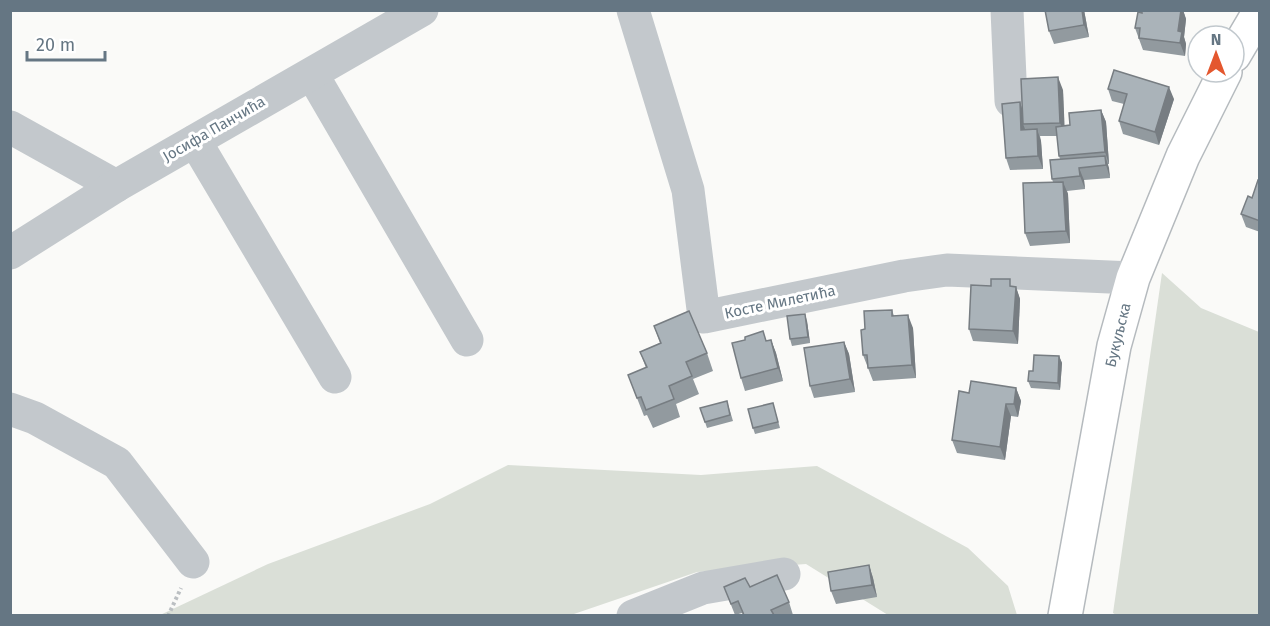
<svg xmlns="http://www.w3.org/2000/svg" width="1270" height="626" font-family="'Fira Sans',sans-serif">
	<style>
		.green { fill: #dadfd7 }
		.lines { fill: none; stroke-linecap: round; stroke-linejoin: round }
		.major-casing { stroke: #b5babe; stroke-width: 36 }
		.path { stroke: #bbbfc2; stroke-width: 4; stroke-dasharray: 3 3; stroke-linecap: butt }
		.minor { stroke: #c3c8cc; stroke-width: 33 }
		.major { stroke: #fff; stroke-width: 33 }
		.wall { fill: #929a9f }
		.shaded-wall { fill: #777d82 }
		.building { fill: #aab3b9; stroke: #777d82; stroke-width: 1.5 }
		.labels { text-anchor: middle; stroke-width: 6; stroke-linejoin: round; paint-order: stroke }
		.street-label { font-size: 15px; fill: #657683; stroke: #fff }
	</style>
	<rect width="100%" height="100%" fill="#fafaf8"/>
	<!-- green -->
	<g class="green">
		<path d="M1162 273 1201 308 1259 332V615L1118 616 1113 613Z"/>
		<path d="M508 465 701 475 817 466 968 548 1008 586 1017 615H888L806 564 697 572 571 615 158 616 268 564 430 504Z"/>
	</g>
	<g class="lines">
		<!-- major casing -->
		<g class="major-casing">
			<g id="major">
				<path d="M1234 55 1260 11"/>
				<path d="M1065 616 1114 346 1133 278 1183 156 1225 72"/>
			</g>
		</g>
		<!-- path -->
		<path class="path" d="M168 616 181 588"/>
		<!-- minor -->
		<g class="minor">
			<path d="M633 10 688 190 704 317 904 276 947 270 1133 278"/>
			<path d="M1007 10 1011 101"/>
			<path d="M312 74 467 340"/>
			<path d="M10 127 116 186"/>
			<path d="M195 141 335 377"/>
			<path d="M10 253 116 186 422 10"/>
			<path d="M10 409 35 418 117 463 193 562"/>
			<path d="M633 616 703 588 784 574"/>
		</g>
		<!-- major -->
		<use href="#major" class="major"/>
	</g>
	<!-- wall -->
	<g class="wall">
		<path d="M1045 10H1084L1089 37 1054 44 1049 31Z"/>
		<path d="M1142 10H1183L1186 19 1184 37 1186 44 1185 56 1143 50 1135 28Z"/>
		<path d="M1108 89 1174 99 1159 145 1123 134 1119 121 1124 104 1112 101Z"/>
		<path d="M1063 90 1064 126 1070 125 1101 110 1106 122 1109 164H1108L1110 178 1084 180 1085 189 1067 191 1068 194 1070 243 1030 246 1025 233 1053 182 1052 179 1060 159 1059 156 1057 136H1040L1041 141 1043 169 1010 170 1006 158 1020 102 1023 111Z"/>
		<path d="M1260 181V232L1246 227 1241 214 1252 198Z"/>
		<path d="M1016 287 1020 299 1018 344 973 341 969 329Z"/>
		<path d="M892 310 894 316 913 328 916 378 873 381 863 355 865 329Z"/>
		<path d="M807 321 810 343 792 346 790 339Z"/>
		<path d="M654 326 707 353 713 371 693 379 699 394 676 404 680 417 653 428 647 415 644 416 628 375 646 368 640 352 660 343Z"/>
		<path d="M745 340 767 341 771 340 776 353 783 381 745 391 741 378Z"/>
		<path d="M844 342 849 354 855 392 814 398 810 386Z"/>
		<path d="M1059 356 1062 363 1060 390 1031 388 1028 381 1033 371Z"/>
		<path d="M1016 388 1021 401 1018 417 1011 416 1005 460 957 453 952 440 969 393Z"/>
		<path d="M727 401 733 421 707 428 705 422Z"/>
		<path d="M773 403 780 428 755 434 753 428Z"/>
		<path d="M869 565 873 578 877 597 836 604 831 591Z"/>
		<path d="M724 587H750L789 602 793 615H743L742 613 735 615Z"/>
	</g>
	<!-- shaded-wall -->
	<g class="shaded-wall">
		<path d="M1082 10H1084L1089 37 1084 25Z"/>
		<path d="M1181 10H1183L1186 19 1184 37 1186 44 1185 56 1180 43 1178 31Z"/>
		<path d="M1058 77 1063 90 1065 135 1060 123Z"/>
		<path d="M1169 87 1174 99 1159 145 1155 132Z"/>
		<path d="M1020 102 1024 115 1023 124 1025 129 1026 142 1021 130Z"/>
		<path d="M1101 110 1106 122 1109 164 1105 152Z"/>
		<path d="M1037 129 1041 141 1043 169 1038 156Z"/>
		<path d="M1105 156 1109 168 1110 178 1106 165Z"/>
		<path d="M1079 168 1084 180 1085 189 1080 176Z"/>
		<path d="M1063 182 1068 194 1070 243 1066 231Z"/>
		<path d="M1016 287 1020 299 1018 344 1013 331Z"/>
		<path d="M805 314 807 321 810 343 808 337Z"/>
		<path d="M908 315 913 328 916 378 912 365Z"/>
		<path d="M771 340 776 353 783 381 778 368Z"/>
		<path d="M844 342 849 354 855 392 850 379Z"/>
		<path d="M1059 356 1062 363 1060 390 1058 383Z"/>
		<path d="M1016 388 1021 401 1018 417 1014 404Z"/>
		<path d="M1006 404 1011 416 1005 460 1000 447Z"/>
		<path d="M869 565 873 578 877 597 872 585Z"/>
	</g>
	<!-- building -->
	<g class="building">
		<path d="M1045 10H1082L1084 25 1049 31Z"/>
		<path d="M1142 10H1181L1178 31 1182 32 1180 43 1139 38 1140 28H1135L1138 12 1142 13Z"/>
		<path d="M1114 70 1169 87 1155 132 1119 121 1127 94 1108 89Z"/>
		<path d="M1058 77 1060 123 1023 124 1021 79Z"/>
		<path d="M1020 102 1021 130 1037 129 1038 156 1006 158 1002 104Z"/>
		<path d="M1101 110 1105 152 1059 156 1056 127 1070 125 1069 113Z"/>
		<path d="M1105 156 1106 165 1079 168 1080 176 1052 179 1050 160Z"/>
		<path d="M1258 180 1260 181V221L1241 214 1248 196 1252 198Z"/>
		<path d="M1063 182 1066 231 1025 233 1023 183Z"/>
		<path d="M991 279H1010V286L1016 287 1013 331 969 329 971 285 991 286Z"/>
		<path d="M892 310V316L908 315 912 365 868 368 867 355H863L861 330 865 329 864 311Z"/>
		<path d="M689 311 707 353 686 362 692 376 669 386 674 399 646 410 641 397 637 398 628 375 647 367 640 352 661 343 654 326Z"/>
		<path d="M805 314 808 337 790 339 787 316Z"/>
		<path d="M763 331 766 341 771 340 778 368 741 378 732 343 745 340V337Z"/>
		<path d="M844 342 850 379 810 386 804 348Z"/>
		<path d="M1034 355 1059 356 1058 383 1028 381 1029 371H1033Z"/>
		<path d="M971 381 1016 388 1014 404H1006L1000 447 952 440 959 391 969 393Z"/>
		<path d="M727 401 730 415 705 422 700 408Z"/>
		<path d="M773 403 778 422 753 428 748 409Z"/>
		<path d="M869 565 872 585 831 591 828 572Z"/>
		<path d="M777 575 789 602 771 610 774 615H744L738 601 731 604 724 587 745 578 750 587Z"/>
	</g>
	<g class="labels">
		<!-- street labels -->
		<g class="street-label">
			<text transform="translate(214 129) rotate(-30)" y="5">Јосифа Панчића</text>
			<text transform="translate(780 302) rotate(-12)" y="5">Косте Милетића</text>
			<text transform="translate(1118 335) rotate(-76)" y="5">Букуљска</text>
		</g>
	</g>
	<!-- border -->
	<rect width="1270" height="626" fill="none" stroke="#657683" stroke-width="24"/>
	<!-- north arrow -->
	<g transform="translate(1216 54)"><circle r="28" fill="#ffffff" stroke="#c1c8cd" stroke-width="1.5"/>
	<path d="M0-4.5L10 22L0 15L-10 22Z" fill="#e4572e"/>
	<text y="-9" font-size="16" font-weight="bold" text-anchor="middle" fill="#657683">N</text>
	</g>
	<!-- scale -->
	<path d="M27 51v9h78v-9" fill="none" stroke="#657683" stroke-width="3"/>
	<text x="36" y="51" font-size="18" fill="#657683" stroke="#ffffff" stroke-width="4.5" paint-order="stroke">20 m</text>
</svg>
